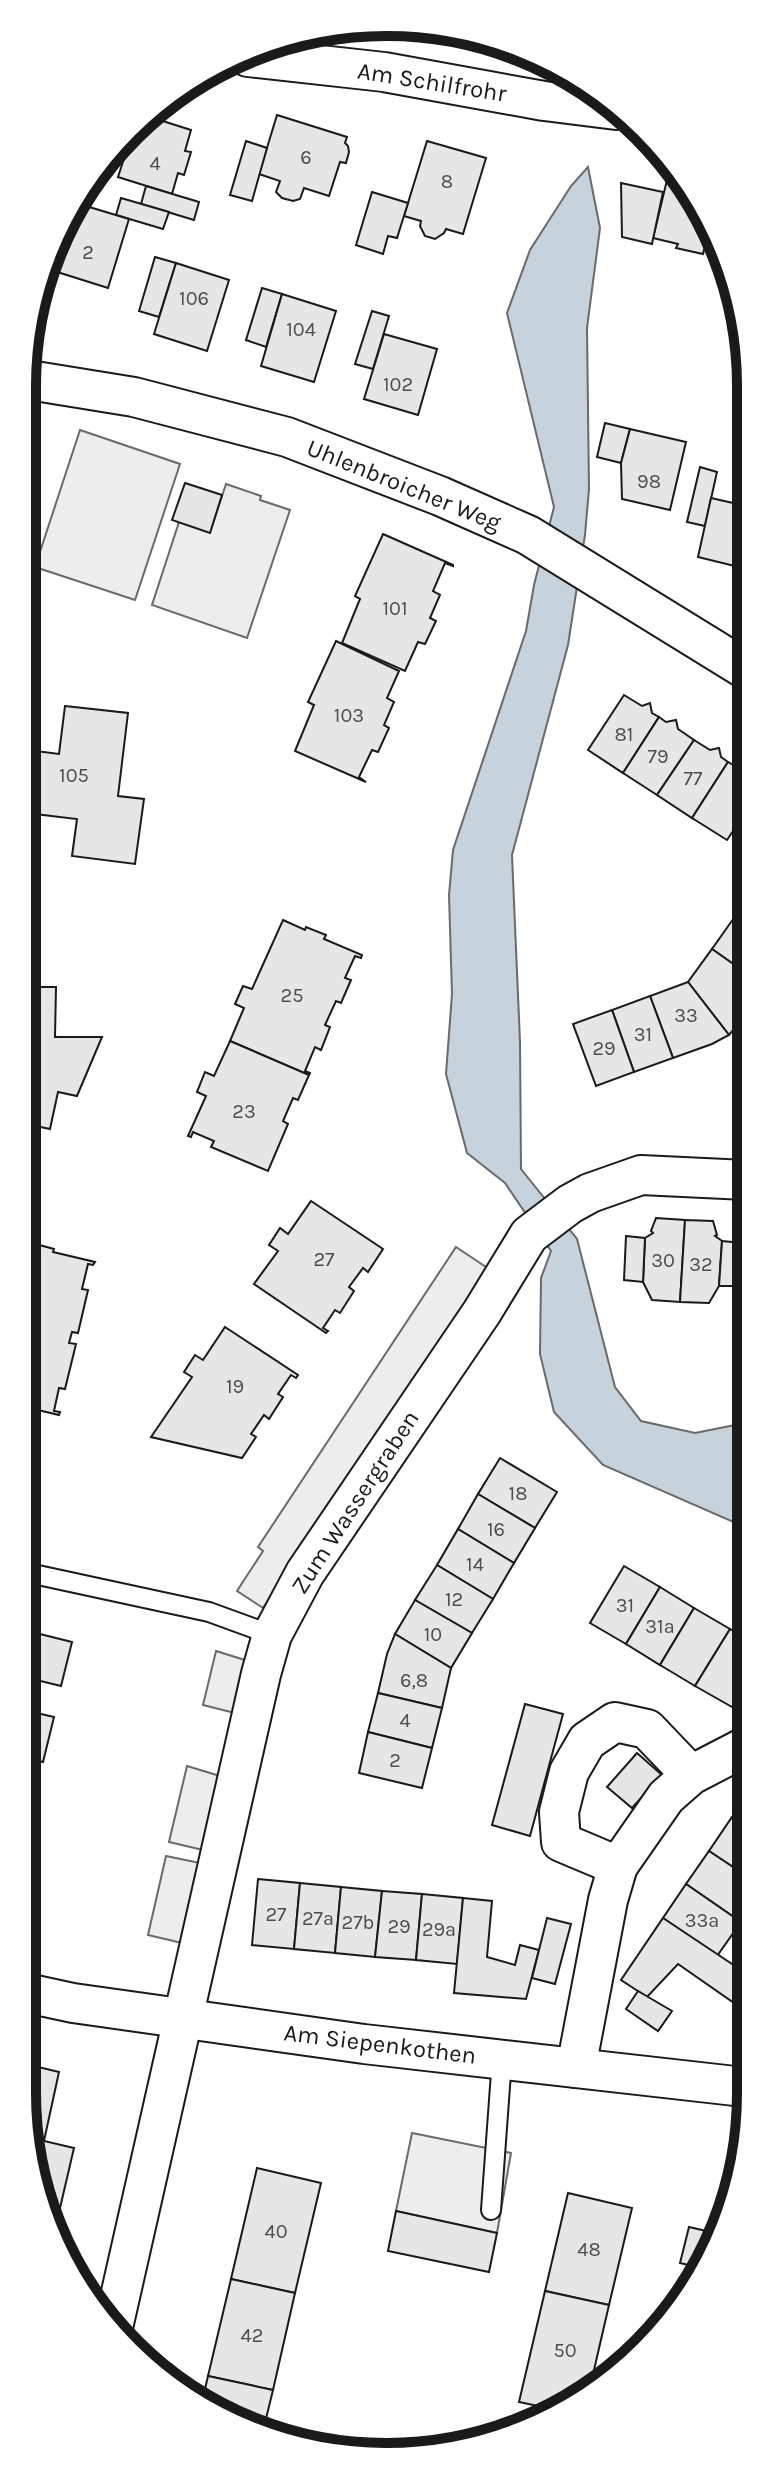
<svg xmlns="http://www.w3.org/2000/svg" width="773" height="2479" font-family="Karla,sans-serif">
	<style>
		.parking { fill: #ededed; stroke: #6a6a6a; stroke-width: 2 }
		.water { fill: #c6d2dc; stroke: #6a6a6a; stroke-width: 2 }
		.building { fill: #e6e6e6; stroke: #1a1a1a; stroke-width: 2 }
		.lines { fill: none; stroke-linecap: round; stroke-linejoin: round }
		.lane-casing { stroke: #1a1a1a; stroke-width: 22 }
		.street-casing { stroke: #1a1a1a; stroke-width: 42 }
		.lane { stroke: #fff; stroke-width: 18 }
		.street { stroke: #fff; stroke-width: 38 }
		.labels { text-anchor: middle; stroke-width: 6; stroke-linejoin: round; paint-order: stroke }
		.number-label { font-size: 20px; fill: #4d4d4d }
		.street-label { font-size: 24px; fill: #1a1a1a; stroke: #fff }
		.rim { fill: none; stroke: #1a1a1a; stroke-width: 10 }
	</style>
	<rect width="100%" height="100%" fill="#fff"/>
	<!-- parking -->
	<g class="parking">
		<path d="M80 430 180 464 135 600 35 567Z"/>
		<path d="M226 484 261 496 260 500 290 510 247 638 152 605 179 522 210 532Z"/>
		<path d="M456 1247 492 1271 263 1608 237 1591 263 1551 258 1547Z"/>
		<path d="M216 1651 248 1661 235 1713 203 1705Z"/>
		<path d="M187 1766 220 1776 203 1850 169 1842Z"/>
		<path d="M166 1856 200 1863 182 1943 148 1935Z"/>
		<path d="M412 2133 511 2153 497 2233 396 2211Z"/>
	</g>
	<!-- water -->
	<path class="water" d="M588 167 600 228 587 328 589 489 585 535 568 645 512 855 520 1042 521 1169 577 1239 615 1387 641 1421 695 1433 745 1423V1527L603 1465 554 1412 540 1354 541 1278 551 1251 505 1183 467 1153 446 1074 452 994 449 895 453 850 526 631 534 585 554 507 507 313 530 250 571 186Z"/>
	<!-- building -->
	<g class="building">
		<path d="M277 115 347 137 345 143 348 146 349 152 346 163 340 162 329 196 304 188 300 199 293 201 282 198 276 192 280 181 259 174Z"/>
		<path d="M150 117 191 130 185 151 191 152 184 175 178 173 172 194 118 177 131 137Z"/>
		<path d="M246 141 267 148 252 201 230 195Z"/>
		<path d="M427 141 486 158 463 234 446 229 444 233 435 239 425 236 420 226 421 221 404 216Z"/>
		<path d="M667 180 686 184 714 226 722 254 704 250 703 254 676 248 678 244 653 238Z"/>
		<path d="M621 183 663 192 652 244 622 237Z"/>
		<path d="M146 186 199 202 194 220 141 204Z"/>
		<path d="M372 192 408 203 397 238 388 236 383 254 356 245Z"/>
		<path d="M121 198 169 212 163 229 116 215Z"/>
		<path d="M76 203 129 219 108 288 51 270Z"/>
		<path d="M155 257 176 263 159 317 139 311Z"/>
		<path d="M176 263 229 280 207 351 154 334Z"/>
		<path d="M262 288 282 294 266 347 246 340Z"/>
		<path d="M282 294 336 311 314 382 261 366Z"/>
		<path d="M372 311 389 316 373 369 355 364Z"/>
		<path d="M384 334 437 349 418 415 364 399Z"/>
		<path d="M605 423 630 429 621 463 597 457Z"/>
		<path d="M630 429 686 442 670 510 622 499 621 463Z"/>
		<path d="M700 467 717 472 705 526 687 522Z"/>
		<path d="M185 483 222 495 210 533 172 520Z"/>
		<path d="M734 497 747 500V569L698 557 711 498 733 503Z"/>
		<path d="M383 534 453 565V566L445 563 433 591 440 595 430 618 436 621 425 644 418 642 405 671 342 643 360 599 355 596Z"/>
		<path d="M336 641 399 671 387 698 394 702 384 725 389 728 378 752 372 750 359 777 366 782 295 751 314 705 308 702Z"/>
		<path d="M624 695 642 706 650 703 652 713 659 717 623 773 588 750Z"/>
		<path d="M65 706 128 713 118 796 144 799 135 864 72 856 77 819 27 813V750L59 754Z"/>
		<path d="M659 717 666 722 676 720 678 729 694 740 657 795 623 773Z"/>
		<path d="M694 740 710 750 719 748 721 757 728 762 692 818 657 795Z"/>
		<path d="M728 762 735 766 744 764 747 775V810L727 840 692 818Z"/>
		<path d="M736 915 747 922 746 973 712 949Z"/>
		<path d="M283 920 305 930 306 927 326 935 324 939 362 955 361 958 355 956 345 978 351 980 341 1003 336 1001 325 1025 330 1027 321 1050 315 1047 305 1071 310 1073 309 1075 230 1041 244 1008 235 1004 243 986 252 989Z"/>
		<path d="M712 949 746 973V1015L729 1035 688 982Z"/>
		<path d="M688 982 729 1035 712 1044 673 1058 650 996Z"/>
		<path d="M26 987H56L55 1037H102L77 1096 58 1092 50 1129 26 1124Z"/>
		<path d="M650 996 673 1058 634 1072 612 1010Z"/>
		<path d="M612 1010 634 1072 596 1086 573 1024Z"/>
		<path d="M230 1041 309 1075 298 1100 293 1098 283 1121 288 1124 268 1171 211 1147 214 1141 193 1132 191 1137 188 1136 206 1096 197 1092 205 1072 214 1076Z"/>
		<path d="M311 1201 383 1249 368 1272 363 1268 349 1287 354 1291 340 1313 335 1310 323 1328 328 1331 326 1333 254 1284 278 1251 269 1245 280 1228 288 1234Z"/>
		<path d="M656 1218 685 1220 680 1302 652 1300 643 1282 645 1238 653 1233 651 1231Z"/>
		<path d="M685 1220 713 1221 717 1235 715 1236 722 1241 719 1286 709 1303 680 1302Z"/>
		<path d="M626 1236 645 1238 643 1282 624 1280Z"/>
		<path d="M722 1241 742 1243 738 1286H719Z"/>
		<path d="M32 1243 54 1249 53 1252 95 1262 93 1265 88 1264 82 1289 88 1290 78 1333 72 1332 69 1343 76 1344 65 1389 59 1388 54 1411 60 1412 59 1415 25 1407V1246L31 1247Z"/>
		<path d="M742 1243H746V1288L738 1286Z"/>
		<path d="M225 1327 298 1375 296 1378 291 1375 278 1394 283 1397 269 1419 264 1415 251 1434 256 1437 242 1458 151 1437 192 1377 184 1372 195 1355 203 1360Z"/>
		<path d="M500 1458 557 1492 535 1528 478 1494Z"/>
		<path d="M478 1494 535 1528 514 1563 458 1529Z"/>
		<path d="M458 1529 514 1563 493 1599 437 1565Z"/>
		<path d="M437 1565 493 1599 472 1633 415 1600Z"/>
		<path d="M624 1566 660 1587 626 1644 590 1623Z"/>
		<path d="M660 1587 694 1608 660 1665 626 1644Z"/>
		<path d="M415 1600 472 1633 451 1668 395 1634Z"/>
		<path d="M694 1608 730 1629 695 1686 660 1665Z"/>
		<path d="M730 1629 745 1638V1685L732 1707 695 1686Z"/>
		<path d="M24 1630 72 1642 61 1686 24 1677Z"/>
		<path d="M395 1634 451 1668 442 1708 378 1693 387 1654Z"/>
		<path d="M378 1693 442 1708 432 1748 368 1732Z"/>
		<path d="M525 1704 563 1714 530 1836 492 1825Z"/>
		<path d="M24 1710 54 1717 43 1762 23 1757Z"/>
		<path d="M368 1732 432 1748 422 1788 359 1773Z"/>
		<path d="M637 1753 662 1775 632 1808 607 1787Z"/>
		<path d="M745 1804V1875L709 1851 732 1817Z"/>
		<path d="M709 1851 745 1875 744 1916 741 1922 686 1884Z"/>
		<path d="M258 1879 300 1883 294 1949 252 1945Z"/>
		<path d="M300 1883 341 1887 335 1953 294 1949Z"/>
		<path d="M686 1884 741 1922 717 1956 663 1918Z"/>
		<path d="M341 1887 382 1891 375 1957 335 1953Z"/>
		<path d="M382 1891 422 1894 416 1960 375 1957Z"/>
		<path d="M422 1894 463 1898 457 1964 416 1960Z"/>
		<path d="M463 1898 492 1901 487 1957 515 1965 520 1945 539 1950 526 1999 454 1993Z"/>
		<path d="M547 1918 571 1924 555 1984 532 1978Z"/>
		<path d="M663 1918 744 1972V1995L737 2005 678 1964 647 1997 621 1980Z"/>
		<path d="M638 1991 672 2011 658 2031 626 2009Z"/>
		<path d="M22 2063 59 2072 44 2141 43 2138 30 2135 22 2092Z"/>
		<path d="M30 2135 43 2138 44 2141 74 2148 60 2208 44 2205Z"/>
		<path d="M257 2168 321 2183 295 2293 231 2279Z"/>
		<path d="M568 2193 632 2208 609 2305 545 2291Z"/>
		<path d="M396 2211 497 2233 489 2272 388 2251Z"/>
		<path d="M689 2227 715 2233 701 2268 680 2263Z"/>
		<path d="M231 2279 295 2293 273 2390 208 2376Z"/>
		<path d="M545 2291 609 2305 588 2396 557 2410 519 2402Z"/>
		<path d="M208 2376 273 2390 263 2431 225 2419 202 2402Z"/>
	</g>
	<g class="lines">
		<!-- lane casing -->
		<g class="lane-casing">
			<g id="lane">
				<path d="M24 1572 209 1612 272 1635"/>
				<path d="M491 2210 502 2059"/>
			</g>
		</g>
		<!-- street casing -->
		<g class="street-casing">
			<g id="street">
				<path d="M248 57 384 72 544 101 616 110"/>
				<path d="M29 380 134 397 287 437 440 496 528 535 747 670"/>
				<path d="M618 1866 561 1842 559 1812 569 1772 587 1741 615 1722 647 1729 691 1775"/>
				<path d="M22 1992 73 2003 364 2044 744 2087"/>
				<path d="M576 2068 608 1900 618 1866 666 1797 691 1775 745 1747"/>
				<path d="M112 2332 261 1674 272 1635 305 1573 482 1312 529 1235 570 1204 590 1193 641 1175 746 1180"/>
			</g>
		</g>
		<!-- lane -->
		<use href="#lane" class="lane"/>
		<!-- street -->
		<use href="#street" class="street"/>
	</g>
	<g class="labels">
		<!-- number labels -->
		<g class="number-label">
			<text x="306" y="164">6</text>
			<text x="155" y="170">4</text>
			<text x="447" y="188">8</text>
			<text x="88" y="259">2</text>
			<text x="194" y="305">106</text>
			<text x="301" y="336">104</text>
			<text x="398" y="391">102</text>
			<text x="649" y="488">98</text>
			<text x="395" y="615">101</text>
			<text x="349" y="722">103</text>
			<text x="624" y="741">81</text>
			<text x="658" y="763">79</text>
			<text x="74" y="782">105</text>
			<text x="693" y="785">77</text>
			<text x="292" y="1002">25</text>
			<text x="686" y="1022">33</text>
			<text x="643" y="1041">31</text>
			<text x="604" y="1055">29</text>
			<text x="244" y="1118">23</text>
			<text x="324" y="1266">27</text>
			<text x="663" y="1267">30</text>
			<text x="701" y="1271">32</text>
			<text x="235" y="1393">19</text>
			<text x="518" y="1500">18</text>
			<text x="496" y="1536">16</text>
			<text x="475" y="1571">14</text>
			<text x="454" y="1606">12</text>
			<text x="625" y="1612">31</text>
			<text x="660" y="1633">31a</text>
			<text x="433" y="1641">10</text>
			<text x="414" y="1687">6,8</text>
			<text x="405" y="1727">4</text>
			<text x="395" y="1767">2</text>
			<text x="276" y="1921">27</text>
			<text x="318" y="1925">27a</text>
			<text x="702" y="1927">33a</text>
			<text x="358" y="1929">27b</text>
			<text x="399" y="1933">29</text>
			<text x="439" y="1936">29a</text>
			<text x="276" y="2238">40</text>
			<text x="589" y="2256">48</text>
			<text x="252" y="2342">42</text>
			<text x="565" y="2357">50</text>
		</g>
		<!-- street labels -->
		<g class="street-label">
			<text transform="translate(432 82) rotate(9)" y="8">Am Schilfrohr</text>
			<text transform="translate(404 485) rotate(22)" y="8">Uhlenbroicher Weg</text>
			<text transform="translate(355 1502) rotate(-57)" y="8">Zum Wassergraben</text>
			<text transform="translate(380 2044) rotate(7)" y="8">Am Siepenkothen</text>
		</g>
	</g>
	<!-- crop -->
	<path d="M0 0H773V2479H0ZM386 36H387A350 350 0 0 1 737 386V2093A350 350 0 0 1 387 2443H386A350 350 0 0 1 36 2093V386A350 350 0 0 1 386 36Z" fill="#fff" fill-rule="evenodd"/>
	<path class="rim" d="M386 36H387A350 350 0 0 1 737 386V2093A350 350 0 0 1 387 2443H386A350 350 0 0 1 36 2093V386A350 350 0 0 1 386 36Z"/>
</svg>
